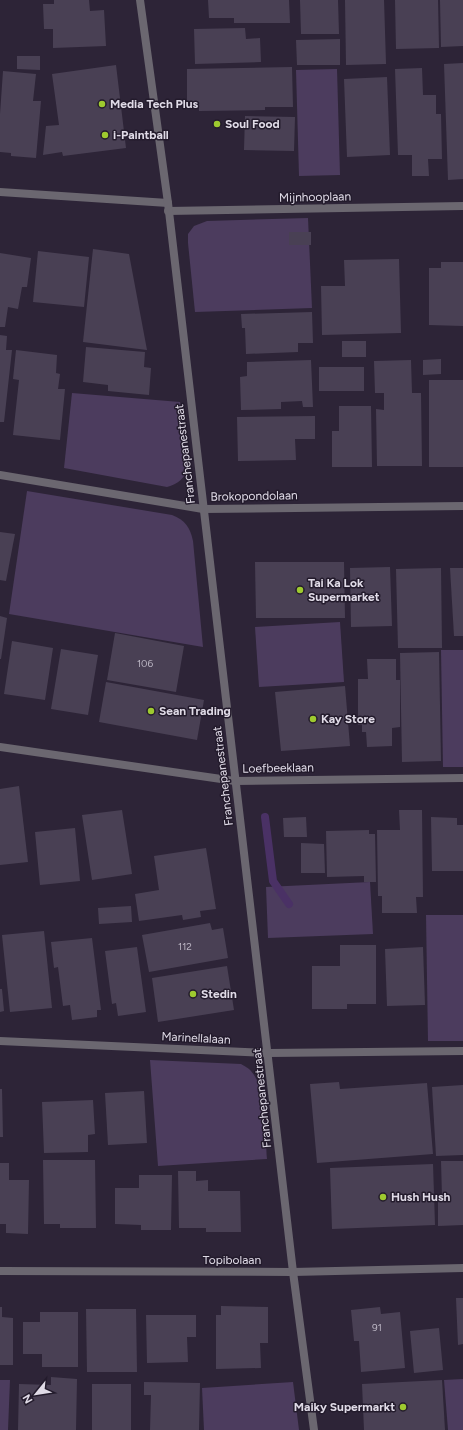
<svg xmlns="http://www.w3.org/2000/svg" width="463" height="1430" font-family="Figtree,sans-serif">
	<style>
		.green { fill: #4c3c5e }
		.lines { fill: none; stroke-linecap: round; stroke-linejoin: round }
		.stream { stroke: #4a3165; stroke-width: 8 }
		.building { fill: #494054 }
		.minor { stroke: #6b6770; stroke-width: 8 }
		.tertiary { stroke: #6b6770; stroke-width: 8 }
		.poi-dot { fill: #9eca2f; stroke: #231b2c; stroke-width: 1.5 }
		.labels { text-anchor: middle; stroke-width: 3; stroke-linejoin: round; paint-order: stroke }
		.number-label { font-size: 10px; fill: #bab4c2 }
		.poi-label { font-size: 12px; font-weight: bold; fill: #e0dbe7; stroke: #231b2c; text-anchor: start }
		.street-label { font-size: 12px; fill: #e0dbe7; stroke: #231b2c }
	</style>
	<rect width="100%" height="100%" fill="#2d2437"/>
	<!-- green -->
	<g class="green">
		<path d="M337 69 340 175 299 176 296 70Z"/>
		<path d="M308 218 312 308 195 312 188 243V234L194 226 207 221Z"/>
		<path d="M72 393 180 402 188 468C184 479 178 484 167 487L64 468Z"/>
		<path d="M27 491 172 515C185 520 190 527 193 541L203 647 9 614Z"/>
		<path d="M340 622 344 682 259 687 255 627Z"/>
		<path d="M441 650H463V767H443Z"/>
		<path d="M370 882 373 934 268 938 266 887Z"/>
		<path d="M426 915H463V1041H428Z"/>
		<path d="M150 1060 241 1064C244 1066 249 1068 251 1071 268 1090 265 1134 267 1159L158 1166Z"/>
		<path d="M463 1379V1430H448L444 1380Z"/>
		<path d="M0 1380H10L8 1430H0Z"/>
		<path d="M293 1382 299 1430H204L202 1388Z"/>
	</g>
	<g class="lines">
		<!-- stream -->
		<path class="stream" d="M265 817 273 881 289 904"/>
	</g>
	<!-- building -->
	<g class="building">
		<path d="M54 0H89L90 11 104 10 106 46 53 48V29H44L43 4H54Z"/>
		<path d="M208 0H289L290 23H234V18H209Z"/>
		<path d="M300 0H338L339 34H301Z"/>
		<path d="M345 0H384L386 64 346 65Z"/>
		<path d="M395 0H438L439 48 396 49Z"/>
		<path d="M440 0H463V46L441 47Z"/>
		<path d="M245 28 246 39 260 38 261 62 195 64 194 29Z"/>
		<path d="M340 39V65H297L296 40Z"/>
		<path d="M17 56H40V70L17 69Z"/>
		<path d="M463 63V179L448 180 444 64Z"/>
		<path d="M116 65 126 148 63 156 62 152 43 155 46 126 59 125 52 74Z"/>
		<path d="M292 67 293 107H265V110L199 111V106L187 107V69Z"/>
		<path d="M422 68 423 95H436V114H441L442 159H428L429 176H412V155H398L395 69Z"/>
		<path d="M3 71 36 74 33 101H41L36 158 11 156V153L0 152V114Z"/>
		<path d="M387 77 390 155 347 157 344 79Z"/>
		<path d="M245 116 295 117 294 151 244 150Z"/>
		<rect x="289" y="232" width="22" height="13"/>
		<path d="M93 249 129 254 147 350 83 342Z"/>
		<path d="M38 251 89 257 84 307 33 302Z"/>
		<path d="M0 253 31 258 27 287H22L18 309 8 307 5 327H0Z"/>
		<path d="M399 259 401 333 322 335 321 286H345L344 260Z"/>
		<path d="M441 262H463V326L429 325V268H441Z"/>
		<path d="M312 312 313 343H298V352L246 354 245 328H242L241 314Z"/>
		<path d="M0 335 7 336 6 350H12L4 422H0Z"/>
		<rect x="342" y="341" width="24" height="16"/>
		<path d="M86 347 145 352 144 367 151 368 149 395 108 391V385L83 382Z"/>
		<path d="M16 350 57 355 56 373 60 374 58 389H65L60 440 13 435 19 380 13 379Z"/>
		<path d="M441 359V374L423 375V360Z"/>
		<path d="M311 360 313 407H303L302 401 281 402V409L241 410 240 377 247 376V362Z"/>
		<path d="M411 360 412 393H421L422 466H377L376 409 384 410V393H375L374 361Z"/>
		<rect x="319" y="367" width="45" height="24"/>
		<rect x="429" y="380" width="34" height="87"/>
		<path d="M339 406H371L372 467H332V431H339Z"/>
		<path d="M315 416V439H295L296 460 238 461 237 417Z"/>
		<path d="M0 532 15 534 6 581 0 580Z"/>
		<path d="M255 562H344L345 618H256Z"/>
		<path d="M390 567 392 626 351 627 350 568Z"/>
		<path d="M441 568 442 648H398L396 569Z"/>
		<path d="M450 568H463V636H454Z"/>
		<path d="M0 616 7 618 1 659H0Z"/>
		<path d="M115 633 184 646 176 692 107 680Z"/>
		<path d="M12 641 53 648 45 700 4 694Z"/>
		<path d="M61 649 98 655 88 715 51 709Z"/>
		<path d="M439 652 441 761 402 762 400 653Z"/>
		<path d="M367 659H396V680H400V727L392 728V746L367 747 366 732H362V725H358V679H368Z"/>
		<path d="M106 682 204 700 197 740 99 722Z"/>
		<path d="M345 686 350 746 281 751 275 692Z"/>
		<path d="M19 786 28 862 0 865V789Z"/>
		<path d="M122 810 132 874 92 880 82 815Z"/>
		<path d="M399 810H422L423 897H416L417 913H382V896H378L377 830H400Z"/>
		<path d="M306 817 307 837H284L283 818Z"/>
		<path d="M431 817 457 818V825H463V871H432Z"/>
		<path d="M75 828 80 881 40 885 35 832Z"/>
		<path d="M369 830V834H375L376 882H364V876L327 877 326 831Z"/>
		<path d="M301 843 324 844 325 873H301Z"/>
		<path d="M206 848 216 909 200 911 201 917 183 920 182 915 139 921 135 894 159 890 154 856Z"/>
		<path d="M131 906 132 922 99 924 98 908Z"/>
		<path d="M210 923 212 930 223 928 228 958 149 972 142 935Z"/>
		<path d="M44 931 52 1008 10 1012 2 935Z"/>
		<path d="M92 938 101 1010H97V1017L72 1020 70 1005 63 1006 58 967 54 968 51 942Z"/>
		<path d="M340 945H376V1004H347V1009H312V966H340Z"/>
		<path d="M137 947 146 1012 118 1016 116 1003 112 1004 105 951Z"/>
		<path d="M423 947 425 1005 387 1006 385 949Z"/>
		<path d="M227 966 234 1010 158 1022 152 978Z"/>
		<path d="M0 989H2L4 1011 0 1012Z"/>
		<path d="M339 1082 340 1089 427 1083 433 1154 317 1163 310 1084Z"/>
		<path d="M463 1085V1155L436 1156 432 1087Z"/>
		<path d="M0 1089H2L3 1137H0Z"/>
		<path d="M144 1091 147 1143 108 1145 105 1093Z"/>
		<path d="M93 1100 95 1134 88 1135V1152L44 1153 42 1102Z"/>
		<path d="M43 1160H95L96 1228H60V1224H44Z"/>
		<path d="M441 1161H463V1225L438 1226V1198L442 1197Z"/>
		<path d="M0 1163H9V1180H29L28 1234 6 1233V1224H0Z"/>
		<path d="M433 1164 435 1225 332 1229 330 1168Z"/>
		<path d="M178 1171H196V1181L208 1180V1191H240L241 1232H206V1228H179Z"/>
		<path d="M139 1175H172L171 1230H141V1225L115 1224V1188H139Z"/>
		<path d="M456 1298H463V1344L458 1345Z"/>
		<path d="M221 1306 268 1307V1343H260L261 1368 216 1369V1315H221Z"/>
		<path d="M0 1307H2V1317L13 1318V1365H0Z"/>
		<path d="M380 1307 381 1314 400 1312 405 1368 361 1372 359 1341H354L351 1310Z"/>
		<path d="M86 1309H136L137 1372H87Z"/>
		<path d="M40 1312H78V1367H42V1354H23V1322H40Z"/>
		<path d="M146 1315H196V1337H187L188 1362 147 1363Z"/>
		<path d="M439 1328 443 1370 414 1373 410 1331Z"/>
		<path d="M51 1377 77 1379 76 1430H18L19 1384 51 1385Z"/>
		<path d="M442 1380 445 1430H364L362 1384Z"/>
		<path d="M144 1382 200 1383 199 1430H150L151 1395H144Z"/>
		<rect x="92" y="1384" width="39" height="46"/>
	</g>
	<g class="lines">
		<!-- minor -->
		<g class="minor">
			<path d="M0 192 168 203"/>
			<path d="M168 211 463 206"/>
			<path d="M0 475 203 509 463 506"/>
			<path d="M0 747 235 781 463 778"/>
			<path d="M0 1041 269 1053 463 1051"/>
			<path d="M0 1271 293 1272 463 1268"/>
		</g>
		<!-- tertiary -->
		<path class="tertiary" d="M140 0 168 203 293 1272 314 1430"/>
	</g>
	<!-- markers -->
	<g class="poi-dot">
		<circle cx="102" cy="104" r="4"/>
		<circle cx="217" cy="124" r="4"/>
		<circle cx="105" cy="135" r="4"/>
		<circle cx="300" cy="590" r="4"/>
		<circle cx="151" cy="711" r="4"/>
		<circle cx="313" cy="719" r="4"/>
		<circle cx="193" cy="994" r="4"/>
		<circle cx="383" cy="1197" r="4"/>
		<circle cx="403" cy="1407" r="4"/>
	</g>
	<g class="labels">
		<!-- number labels -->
		<g class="number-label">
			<text x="145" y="667">106</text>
			<text x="185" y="950">112</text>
			<text x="377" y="1331">91</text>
		</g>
		<!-- poi labels -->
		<g class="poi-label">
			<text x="110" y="108">Media Tech Plus</text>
			<text x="225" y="128">Soul Food</text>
			<text x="113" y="139">i-Paintball</text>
			<text x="308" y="587">Tai Ka Lok<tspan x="308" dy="14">Supermarket</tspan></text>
			<text x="159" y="715">Sean Trading</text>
			<text x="321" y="723">Kay Store</text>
			<text x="201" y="998">Stedin</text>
			<text x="391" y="1201">Hush Hush</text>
			<text x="395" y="1411" text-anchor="end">Maiky Supermarkt</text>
		</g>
		<!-- street labels -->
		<g class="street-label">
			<text transform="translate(315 197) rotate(-1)" y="4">Mijnhooplaan</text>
			<text transform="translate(185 454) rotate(-97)" y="4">Franchepanestraat</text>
			<text transform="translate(254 496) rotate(-1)" y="4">Brokopondolaan</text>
			<text transform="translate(278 768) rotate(-1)" y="4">Loefbeeklaan</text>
			<text transform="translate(223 776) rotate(-97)" y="4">Franchepanestraat</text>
			<text transform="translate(196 1038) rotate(3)" y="4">Marinellalaan</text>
			<text transform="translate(262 1098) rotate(-96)" y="4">Franchepanestraat</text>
			<text x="232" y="1264">Topibolaan</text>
		</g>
	</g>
	<!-- north arrow -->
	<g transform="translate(36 1394) rotate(240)" stroke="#231b2c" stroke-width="3" paint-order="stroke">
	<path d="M0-3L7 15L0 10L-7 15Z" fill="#e0dbe7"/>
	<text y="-6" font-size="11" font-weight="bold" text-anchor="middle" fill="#e0dbe7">N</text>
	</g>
</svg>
